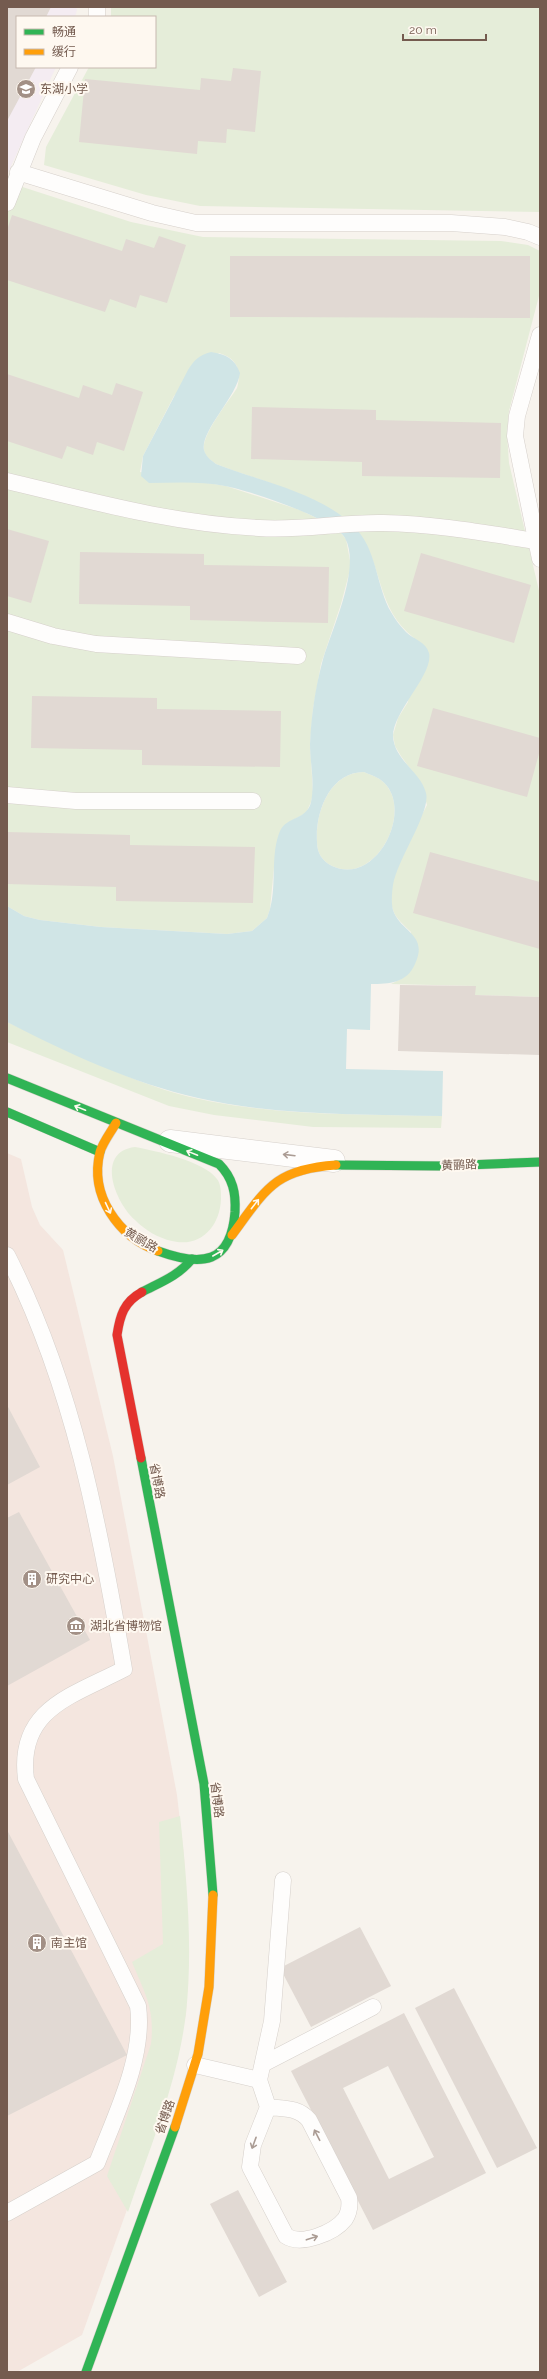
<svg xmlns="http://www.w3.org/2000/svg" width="547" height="2379" font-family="Raleway,'Noto Sans SC',sans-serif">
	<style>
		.commercial { fill: #f4e6df }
		.education { fill: #f4ecf2 }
		.green { fill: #e5edd9 }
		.water { fill: #d0e5e6; fill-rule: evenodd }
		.building { fill: #e1d9d3; fill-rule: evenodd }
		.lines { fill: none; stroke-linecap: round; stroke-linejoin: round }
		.lane-casing { stroke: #d6d0cb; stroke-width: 17 }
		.street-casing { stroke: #d6d0cb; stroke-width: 23 }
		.fast-casing { stroke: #d5cfc8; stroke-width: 10 }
		.slow-casing { stroke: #d5cfc8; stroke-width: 10 }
		.jam-casing { stroke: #d5cfc8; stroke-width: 10 }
		.lane { stroke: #fefdfc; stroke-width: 16 }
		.street { stroke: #fefdfc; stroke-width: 22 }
		.fast { stroke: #30b455; stroke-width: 9 }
		.slow { stroke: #ff9f0a; stroke-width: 9 }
		.jam { stroke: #e5322d; stroke-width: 9 }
		.oneway { stroke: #fef8f0 }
		.oneway2 { stroke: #ab9c94 }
		.labels { text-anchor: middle; stroke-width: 4; stroke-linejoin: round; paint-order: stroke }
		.poi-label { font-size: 12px; fill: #745b4f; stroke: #fef8f0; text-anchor: start }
		.street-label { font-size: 12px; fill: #745b4f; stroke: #fef8f0 }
	</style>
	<rect width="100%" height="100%" fill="#f7f3ed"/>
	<!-- commercial -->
	<path class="commercial" d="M7 1153 21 1159 32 1207 40 1225 63 1250 113 1456 177 1795 184 1856 188 1925V1978L186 2014 166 2101 82 2335 17 2372H7Z"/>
	<!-- education -->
	<path class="education" d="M7 7H76L77 10 75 17H17V67H56L7 175Z"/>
	<!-- green -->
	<g class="green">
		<path d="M111 7H540V212L200 206 146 195 44 165 46 147 89 67H155V17H111Z"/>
		<path d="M7 182 131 222 203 237 501 241 528 245 540 251V292L509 411 507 434 509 463 540 595V997L475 995V986L391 984 403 978 411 932C404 925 396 919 393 910 383 880 414 831 427 805L421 784 401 756 395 746 393 735 398 718 408 702 414 638C376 608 384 569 359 533 357 528 352 526 348 523 310 491 261 482 216 464 211 460 205 457 204 450 201 435 229 401 237 388 242 371 237 358 219 353L174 396 143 456 140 472 226 486 300 510 329 524 339 531 346 539 351 566 341 604 321 664 313 709 310 744 313 793 311 802 306 813 291 821 274 867 270 909 267 918 252 931 227 934 101 927 40 920 24 916 7 906Z"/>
		<path d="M364 772C373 776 381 778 387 786 411 817 374 886 332 866 322 861 317 853 317 842 315 812 330 772 364 772Z"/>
		<path d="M7 1022C59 1046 111 1072 165 1090 253 1117 351 1114 442 1116L441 1128 313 1127 214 1115 169 1106 7 1042Z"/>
		<path d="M135 1147C156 1151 204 1161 217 1179 221 1184 221 1192 221 1199 220 1227 200 1248 172 1241 158 1238 145 1230 135 1220 115 1202 95 1152 135 1147Z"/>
		<path d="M180 1816C187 1881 193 1949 186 2013 178 2082 150 2147 128 2212L107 2176 151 2044C155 2008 145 1994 132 1962L163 1944 159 1822Z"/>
	</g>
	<!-- water -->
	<path class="water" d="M211 352C226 354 235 359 240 373 237 397 200 431 204 450 206 457 211 460 216 464 261 482 325 493 358 531 377 553 377 588 391 612 395 619 400 626 406 632 413 639 426 642 429 653 434 674 393 711 393 736 394 760 421 772 426 793 431 812 397 860 393 885 392 892 391 903 393 910 400 932 429 934 415 964 407 983 389 984 371 984L370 1030 347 1029 346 1069 443 1071 442 1116C361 1114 277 1116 198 1098 132 1083 67 1053 7 1022V906L24 916 40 920 101 927 227 934 252 931 267 918 270 909C277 884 270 855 280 831 287 816 307 820 311 802 315 783 310 763 310 744 311 718 315 689 322 663 330 632 362 569 345 538 335 519 248 490 225 486 200 481 174 483 149 483L141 476 143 456 188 370C194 360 199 355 211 352ZM364 772C373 776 381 778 387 786 411 817 374 886 332 866 322 861 317 853 317 842 315 812 330 772 364 772Z"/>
	<!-- building -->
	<g class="building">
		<path d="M7 7H51L46 17H17V67H36L7 121Z"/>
		<path d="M233 68 261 71 255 132 227 129 226 143 198 141 197 154 79 142 85 79 200 90 201 78 231 81Z"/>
		<path d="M12 215 122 251 126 239 154 248 159 236 186 245 167 303 140 295 136 308 110 299 105 312 7 280V230Z"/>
		<path d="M230 256H530V318L230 317Z"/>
		<path d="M7 374 79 398 83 385 112 395 116 383 143 392 124 451 97 442 93 455 67 446 62 459 7 441Z"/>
		<path d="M252 407 376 410V420L501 423 500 478 362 476V462L251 459Z"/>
		<path d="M7 529 49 541 31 603 7 596Z"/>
		<path d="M80 552 204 554V565L329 567 328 623 190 620V606L79 604Z"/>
		<path d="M421 553 531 585 514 643 404 611Z"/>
		<path d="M32 696 157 698V709L281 711 280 767 142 765V750L31 748Z"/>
		<path d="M433 708 540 738V750L527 797 417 766Z"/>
		<path d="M7 832 130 835V845L255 847 253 903 116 901V887L7 884Z"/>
		<path d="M430 852 540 882V949L413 913Z"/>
		<path d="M400 985 476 986 475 995 540 997 539 1055 398 1051Z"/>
		<path d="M7 1405 40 1467 7 1485Z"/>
		<path d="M19 1512 90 1640 7 1686V1518Z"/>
		<path d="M7 1830 127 2055 7 2116Z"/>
		<path d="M360 1927 391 1986 311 2027 280 1968Z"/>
		<path d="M454 1988 537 2148 497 2168 415 2008Z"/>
		<path d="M404 2013 486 2173 373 2230 291 2071ZM388 2066 434 2157 389 2179 343 2088Z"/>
		<path d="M238 2190 287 2282 259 2297 210 2204Z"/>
	</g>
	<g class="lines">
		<!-- lane casing -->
		<g class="lane-casing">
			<g id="lane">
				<path d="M97 7V17"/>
				<path d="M18 172 152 213 196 223H451L505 227 528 232 540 237"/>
				<path d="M7 203 33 138 70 67"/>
				<path d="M540 335 517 416 515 436 540 559"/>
				<path d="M7 481C91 501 173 524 259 528 301 531 342 522 383 523 435 524 485 533 536 541"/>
				<path d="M7 622 53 636 96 644 298 656"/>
				<path d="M7 795 76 801H253"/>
				<path d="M7 1255C73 1384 100 1528 124 1669 72 1696 17 1709 26 1779L138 2006C145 2057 115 2116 97 2163L7 2213"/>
				<path d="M263 2064 373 2007"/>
				<path d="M195 2065 259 2080 272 2021 283 1880"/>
				<path d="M259 2080 268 2107 253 2145 250 2167 286 2236C301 2246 334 2233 345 2219 349 2213 350 2205 349 2198L309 2120C298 2107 284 2109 268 2107"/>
			</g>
		</g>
		<!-- street casing -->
		<g class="street-casing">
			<path id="street" d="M170 1141 334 1161"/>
		</g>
		<!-- fast casing -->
		<g class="fast-casing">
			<g id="fast">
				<path d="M7 1078 219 1164C233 1178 236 1193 235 1212 231 1264 202 1267 158 1251"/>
				<path d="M7 1112 100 1152"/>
				<path d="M336 1165 442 1166 540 1162"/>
				<path d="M142 1292C161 1282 178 1276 192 1259"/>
				<path d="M141 1458 204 1784 213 1895"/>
				<path d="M86 2372 175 2127"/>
			</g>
		</g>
		<!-- slow casing -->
		<g class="slow-casing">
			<g id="slow">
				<path d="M116 1123C111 1132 103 1142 100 1152 89 1196 119 1237 158 1251"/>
				<path d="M232 1235C266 1189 275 1169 336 1165"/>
				<path d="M175 2127 198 2054 209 1987 213 1895"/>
			</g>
		</g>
		<!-- jam casing -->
		<g class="jam-casing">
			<path id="jam" d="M141 1458 117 1335C120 1315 124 1302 142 1292"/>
		</g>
		<!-- lane -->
		<use href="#lane" class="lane"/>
		<!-- street -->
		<use href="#street" class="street"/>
		<!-- fast -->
		<use href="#fast" class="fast"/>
		<!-- slow -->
		<use href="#slow" class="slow"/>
		<!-- jam -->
		<use href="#jam" class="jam"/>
	</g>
	<!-- one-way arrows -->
	<defs><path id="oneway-shaft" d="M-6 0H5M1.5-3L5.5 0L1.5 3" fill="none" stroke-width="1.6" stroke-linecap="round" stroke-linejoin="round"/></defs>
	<g class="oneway">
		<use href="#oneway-shaft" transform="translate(80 1108) rotate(-158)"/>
		<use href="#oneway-shaft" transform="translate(192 1153) rotate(-158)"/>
		<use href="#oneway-shaft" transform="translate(255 1204) rotate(-52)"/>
		<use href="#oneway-shaft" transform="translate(108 1208) rotate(65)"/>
		<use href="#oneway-shaft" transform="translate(218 1253) rotate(-30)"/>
	</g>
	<g class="oneway2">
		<use href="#oneway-shaft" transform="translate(289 1155) rotate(-173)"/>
		<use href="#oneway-shaft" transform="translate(317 2135) rotate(-117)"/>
		<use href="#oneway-shaft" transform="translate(254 2143) rotate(110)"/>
		<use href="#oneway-shaft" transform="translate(312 2238) rotate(-18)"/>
	</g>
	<!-- icons -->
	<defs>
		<g id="school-disc" transform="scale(1)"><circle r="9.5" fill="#a29086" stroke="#fef8f0"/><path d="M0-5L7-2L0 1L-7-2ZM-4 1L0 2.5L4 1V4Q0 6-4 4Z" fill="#fff"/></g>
		<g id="building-disc" transform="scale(1)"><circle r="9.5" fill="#a29086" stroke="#fef8f0"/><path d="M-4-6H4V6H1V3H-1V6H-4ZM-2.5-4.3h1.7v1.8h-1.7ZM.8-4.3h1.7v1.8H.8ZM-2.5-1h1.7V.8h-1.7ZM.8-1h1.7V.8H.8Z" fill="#fff"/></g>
		<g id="museum-disc" transform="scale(1)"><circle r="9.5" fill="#a29086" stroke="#fef8f0"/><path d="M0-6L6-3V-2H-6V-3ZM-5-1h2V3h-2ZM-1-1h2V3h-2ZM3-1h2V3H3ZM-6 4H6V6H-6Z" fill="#fff"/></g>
	</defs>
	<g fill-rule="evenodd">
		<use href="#school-disc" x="26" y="89"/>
		<use href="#building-disc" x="32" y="1579"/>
		<use href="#museum-disc" x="76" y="1626"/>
		<use href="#building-disc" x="37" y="1943"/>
	</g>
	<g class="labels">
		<!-- poi labels -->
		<g class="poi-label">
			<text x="40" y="93">东湖小学</text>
			<text x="46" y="1583">研究中心</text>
			<text x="90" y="1630">湖北省博物馆</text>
			<text x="51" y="1947">南主馆</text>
		</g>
		<!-- street labels -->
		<g class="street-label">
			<text transform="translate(459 1165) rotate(-2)" y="4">黄鹂路</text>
			<text transform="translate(141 1240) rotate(30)" y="4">黄鹂路</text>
			<text transform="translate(157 1481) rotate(79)" y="4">省博路</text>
			<text transform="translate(217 1800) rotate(83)" y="4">省博路</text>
			<text transform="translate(165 2117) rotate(-71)" y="4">省博路</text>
		</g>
	</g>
	<!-- border -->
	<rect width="547" height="2379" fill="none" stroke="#745b4f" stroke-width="16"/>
	<!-- legend -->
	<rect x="16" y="16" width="140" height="52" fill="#fef8f0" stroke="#c7b9b0"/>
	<rect x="24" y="29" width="20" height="6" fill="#30b455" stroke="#c7b9b0"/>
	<text x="52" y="36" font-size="12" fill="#745b4f">畅通</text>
	<rect x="24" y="49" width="20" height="6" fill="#ff9f0a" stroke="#c7b9b0"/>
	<text x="52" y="56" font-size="12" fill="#745b4f">缓行</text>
	<!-- scale -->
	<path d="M403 34v6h83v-6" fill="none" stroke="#745b4f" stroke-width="2"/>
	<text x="409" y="34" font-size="12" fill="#745b4f" stroke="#fef8f0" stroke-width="3" paint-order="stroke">20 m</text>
</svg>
